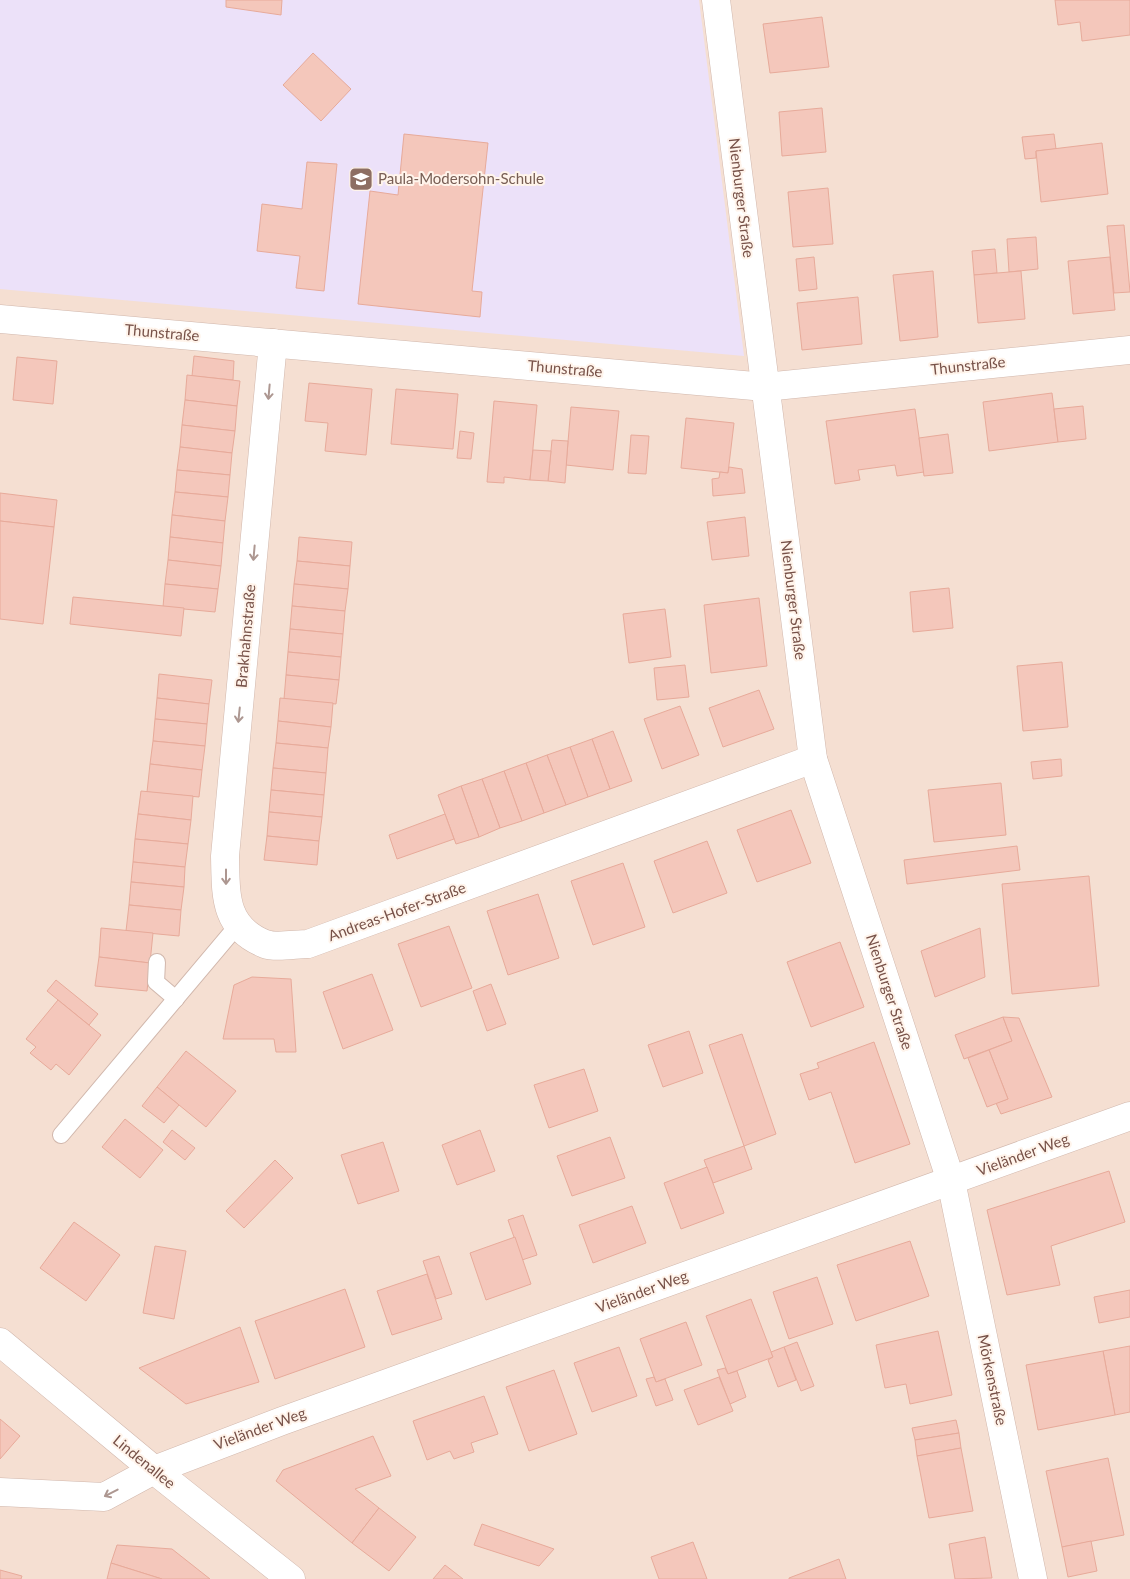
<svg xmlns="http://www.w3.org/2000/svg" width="1130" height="1579" font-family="Lato,sans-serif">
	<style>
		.residential { fill: #f5dfd2 }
		.education { fill: #ece1f9 }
		.building { fill: #f4c7bb; stroke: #e7aa9a }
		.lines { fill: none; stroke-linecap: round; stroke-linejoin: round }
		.service-casing { stroke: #d1b7ac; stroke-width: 18 }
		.minor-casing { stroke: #d1b7ac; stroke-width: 29 }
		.tertiary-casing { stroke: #d1b7ac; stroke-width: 29 }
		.service { stroke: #fff; stroke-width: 16 }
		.minor { stroke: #fff; stroke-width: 28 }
		.tertiary { stroke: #fff; stroke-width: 28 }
		.oneway { stroke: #ad9791 }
		.labels { text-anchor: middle; stroke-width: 4; stroke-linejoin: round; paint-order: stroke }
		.education-label { font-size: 15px; fill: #785e54; stroke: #fff4eb; text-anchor: start }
		.street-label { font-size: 15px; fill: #775148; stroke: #fff4eb }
	</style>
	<rect width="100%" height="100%" fill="#fdefe4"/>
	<!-- residential -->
	<rect class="residential" x="0" y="0" width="1130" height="1579"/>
	<!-- education -->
	<path class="education" d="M0 0H699L744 356 0 289Z"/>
	<!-- building -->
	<g class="building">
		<path d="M226 0H282L281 15 226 7Z"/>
		<path d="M1055 0H1130V35L1082 41 1080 22 1058 25Z"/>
		<path d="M822 17 829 67 770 73 763 24Z"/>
		<path d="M313 53 351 89 321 121 283 85Z"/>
		<path d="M822 108 826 152 782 156 779 112Z"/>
		<path d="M404 134 488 143 472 291 482 292 480 317 358 304 370 191 398 195Z"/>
		<path d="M1054 134 1056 149 1036 151V158L1025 159 1022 137Z"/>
		<path d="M1102 143 1108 194 1041 202 1036 151Z"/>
		<path d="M307 162 337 164 324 291 296 288 300 256 257 251 262 204 302 209Z"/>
		<path d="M828 188 833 244 793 247 788 192Z"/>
		<path d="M1124 225 1130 292 1114 293 1107 226Z"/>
		<path d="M1036 237 1038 269 1009 272 1007 239Z"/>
		<path d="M995 249 997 273 974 275 972 251Z"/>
		<path d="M814 257 817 289 799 291 796 259Z"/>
		<path d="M1110 257 1115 310 1073 314 1068 261Z"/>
		<path d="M933 271 938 337 900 341 893 275Z"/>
		<path d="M1021 271 1025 319 978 323 974 275Z"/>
		<path d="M858 297 862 344 802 350 797 303Z"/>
		<path d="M194 356 234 361 233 380 192 376Z"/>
		<path d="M17 357 57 361 53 404 13 400Z"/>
		<path d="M187 375 240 381 237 406 185 400Z"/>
		<path d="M309 383 372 389 366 455 325 451 328 423 305 421Z"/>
		<path d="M396 389 458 394 453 449 391 444Z"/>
		<path d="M1052 393 1058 442 989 451 983 402Z"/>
		<path d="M185 400 237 406 235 431 182 425Z"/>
		<path d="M494 401 537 405 530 480 504 477V483L487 482Z"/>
		<path d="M1083 406 1086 439 1058 442 1054 409Z"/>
		<path d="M571 407 619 411 613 470 566 465Z"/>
		<path d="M915 409 924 472 897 476 895 465 858 470 860 480 835 484 826 421Z"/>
		<path d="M686 418 734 423 728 473 681 468Z"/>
		<path d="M182 425 235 431 232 453 180 447Z"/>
		<path d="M460 431 474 433 471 459 457 458Z"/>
		<path d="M948 434 953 473 924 476 919 438Z"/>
		<path d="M631 435 649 436 646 474 628 473Z"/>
		<path d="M552 440 568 441 565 483 548 481Z"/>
		<path d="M180 447 232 453 230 475 177 470Z"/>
		<path d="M533 450 551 451 548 481 530 480Z"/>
		<path d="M729 467 742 469 745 493 713 496 712 479 719 478 720 472 728 473Z"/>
		<path d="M177 470 230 475 228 497 175 492Z"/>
		<path d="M175 492 228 497 225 521 172 515Z"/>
		<path d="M0 493 57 500 54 527 0 521Z"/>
		<path d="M172 515 225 521 223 543 170 537Z"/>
		<path d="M745 517 749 556 712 560 707 522Z"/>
		<path d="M0 521 54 527 43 624 0 619Z"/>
		<path d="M170 537 223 543 221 566 168 560Z"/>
		<path d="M299 537 352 542 350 566 297 561Z"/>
		<path d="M168 560 221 566 218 589 165 584Z"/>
		<path d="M297 561 350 566 348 589 294 584Z"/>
		<path d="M165 584 218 589 215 612 163 607Z"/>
		<path d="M294 584 348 589 345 611 292 606Z"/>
		<path d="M949 588 953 628 913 632 910 592Z"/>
		<path d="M73 597 184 608 181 636 70 624Z"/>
		<path d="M759 598 767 666 711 673 704 605Z"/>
		<path d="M292 606 345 611 343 634 290 629Z"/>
		<path d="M665 609 671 657 629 663 623 614Z"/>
		<path d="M290 629 343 634 341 657 288 652Z"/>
		<path d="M288 652 341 657 339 680 286 675Z"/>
		<path d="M1062 662 1068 727 1023 731 1017 666Z"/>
		<path d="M685 665 689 697 657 700 654 668Z"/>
		<path d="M159 674 212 680 209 704 157 698Z"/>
		<path d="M286 675 339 680 336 704 284 699Z"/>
		<path d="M759 690 774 729 723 747 709 708Z"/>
		<path d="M157 698 209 704 207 724 155 719Z"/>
		<path d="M280 698 333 703 331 727 278 721Z"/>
		<path d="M680 706 699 755 662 769 644 719Z"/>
		<path d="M155 719 207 724 205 746 153 741Z"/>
		<path d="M278 721 331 727 328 748 276 743Z"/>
		<path d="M613 731 632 781 610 789 592 739Z"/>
		<path d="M592 739 610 789 588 797 570 747Z"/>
		<path d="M153 741 205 746 202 770 150 764Z"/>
		<path d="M276 743 328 748 326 773 273 768Z"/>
		<path d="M570 747 588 797 566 805 547 755Z"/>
		<path d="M547 755 566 805 544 813 526 763Z"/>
		<path d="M1061 759 1062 776 1033 779 1031 762Z"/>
		<path d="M526 763 544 813 522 821 504 771Z"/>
		<path d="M150 764 202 770 199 797 147 792Z"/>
		<path d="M273 768 326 773 324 795 271 790Z"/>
		<path d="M504 771 522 821 500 828 482 779Z"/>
		<path d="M482 779 500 828 479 837 461 786Z"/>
		<path d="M1001 783 1006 835 934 842 928 790Z"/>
		<path d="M461 786 479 837 456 844 438 795Z"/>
		<path d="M271 790 324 795 322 817 269 812Z"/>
		<path d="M141 791 193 796 191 820 138 814Z"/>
		<path d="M791 810 811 863 757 882 737 830Z"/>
		<path d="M269 812 322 817 319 841 267 836Z"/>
		<path d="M138 814 191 820 188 844 135 839Z"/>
		<path d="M445 814 454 839 397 859 389 835Z"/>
		<path d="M267 836 319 841 317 865 264 860Z"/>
		<path d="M135 839 188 844 185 867 133 862Z"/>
		<path d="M707 841 727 893 673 913 654 861Z"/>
		<path d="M1017 846 1020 870 907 884 904 860Z"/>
		<path d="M133 862 185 867 184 887 131 882Z"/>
		<path d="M623 863 645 927 593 945 571 881Z"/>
		<path d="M1089 876 1099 986 1012 994 1002 884Z"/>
		<path d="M131 882 184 887 181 910 129 905Z"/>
		<path d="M538 894 559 958 508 975 487 911Z"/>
		<path d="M129 905 181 910 179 936 126 931Z"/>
		<path d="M449 926 472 988 421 1007 398 944Z"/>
		<path d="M101 928 153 933 150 963 99 957Z"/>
		<path d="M980 928 985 977 935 997 921 951Z"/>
		<path d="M840 942 864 1007 811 1027 787 962Z"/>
		<path d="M99 957 150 963 147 991 95 986Z"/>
		<path d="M372 974 393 1030 343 1049 323 992Z"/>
		<path d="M252 977 291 979 296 1052H276L274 1039H223L234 985Z"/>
		<path d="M56 980 98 1014 89 1025 47 991Z"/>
		<path d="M491 984 506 1024 487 1031 473 991Z"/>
		<path d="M58 1000 101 1035 69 1075 56 1064 51 1070 30 1053 36 1047 26 1039Z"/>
		<path d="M1003 1017 1012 1041 964 1059 955 1035Z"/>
		<path d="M1003 1017 1019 1018 1052 1097 1001 1114 996 1103 1008 1099 989 1050 1012 1041Z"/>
		<path d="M689 1031 703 1073 663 1087 648 1045Z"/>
		<path d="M742 1034 776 1134 744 1146 709 1045Z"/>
		<path d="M874 1042 910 1144 855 1163 831 1092 809 1100 800 1074 819 1068 817 1063Z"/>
		<path d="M989 1050 1008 1099 987 1107 968 1058Z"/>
		<path d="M186 1051 236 1091 206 1127 157 1087Z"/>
		<path d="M584 1069 598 1111 549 1128 534 1085Z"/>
		<path d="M157 1087 179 1105 164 1123 142 1106Z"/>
		<path d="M125 1119 163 1150 140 1178 102 1147Z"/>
		<path d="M172 1130 195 1148 185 1160 163 1142Z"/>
		<path d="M480 1130 495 1171 457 1185 442 1145Z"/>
		<path d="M610 1137 625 1178 572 1196 557 1156Z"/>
		<path d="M383 1142 399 1191 358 1204 341 1155Z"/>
		<path d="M744 1146 752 1169 713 1183 704 1160Z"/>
		<path d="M275 1160 293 1178 244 1228 226 1211Z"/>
		<path d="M707 1167 724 1213 681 1229 664 1183Z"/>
		<path d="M1109 1171 1125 1222 1051 1246 1060 1285 1007 1295 987 1210Z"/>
		<path d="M632 1206 646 1243 593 1263 579 1225Z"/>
		<path d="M523 1215 537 1255 522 1260 508 1220Z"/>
		<path d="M74 1222 120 1255 86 1301 40 1268Z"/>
		<path d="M515 1237 531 1284 486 1300 470 1253Z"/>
		<path d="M910 1241 929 1296 856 1321 837 1265Z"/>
		<path d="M155 1246 186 1251 174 1319 143 1313Z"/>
		<path d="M439 1256 452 1294 436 1299 423 1261Z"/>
		<path d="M427 1274 442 1319 392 1335 377 1291Z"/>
		<path d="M817 1277 833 1324 789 1339 773 1292Z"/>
		<path d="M345 1289 365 1347 275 1379 255 1321Z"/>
		<path d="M1130 1290V1317L1099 1323 1094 1297Z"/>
		<path d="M751 1299 773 1357 728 1374 706 1316Z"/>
		<path d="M686 1322 702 1365 656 1382 640 1339Z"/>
		<path d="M240 1327 259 1382 186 1404 139 1368Z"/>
		<path d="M938 1331 952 1395 910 1404 906 1384 885 1388 876 1345Z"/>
		<path d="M797 1342 814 1386 801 1391 784 1347Z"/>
		<path d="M1130 1346V1412L1115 1415 1103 1351Z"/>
		<path d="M619 1347 637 1396 592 1412 574 1363Z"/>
		<path d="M784 1347 796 1380 778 1387 768 1360 773 1357 771 1352Z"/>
		<path d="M1103 1351 1115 1415 1038 1430 1026 1365Z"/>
		<path d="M725 1368 728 1374 737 1371 746 1397 730 1404 717 1370Z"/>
		<path d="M554 1370 577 1434 529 1451 506 1387Z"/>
		<path d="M654 1377 656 1382 665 1379 673 1400 656 1406 646 1379Z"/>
		<path d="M719 1377 733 1411 698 1425 684 1390Z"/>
		<path d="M484 1396 498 1434 471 1443 474 1452 454 1459 450 1451 427 1460 413 1421Z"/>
		<path d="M0 1419 20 1436 0 1459Z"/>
		<path d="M956 1420 959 1433 915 1440 912 1428Z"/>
		<path d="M959 1433 961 1448 917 1456 915 1440Z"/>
		<path d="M373 1436 391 1476 355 1489 379 1508 352 1543 276 1481 283 1470Z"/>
		<path d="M961 1448 973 1511 929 1518 917 1456Z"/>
		<path d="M1108 1458 1124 1535 1062 1547 1046 1471Z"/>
		<path d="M379 1508 416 1537 389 1571 352 1543Z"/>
		<path d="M482 1524 554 1549 539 1566 474 1545Z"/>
		<path d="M985 1537 992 1578 955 1579 949 1544Z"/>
		<path d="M1091 1541 1097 1571 1068 1577 1062 1547Z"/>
		<path d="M693 1542 707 1579H659L651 1557Z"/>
		<path d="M117 1545 172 1549 210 1579H162L111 1563Z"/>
		<path d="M839 1559 846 1579H789V1578Z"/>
		<path d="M111 1563 162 1579H107Z"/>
		<path d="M445 1565 463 1579H433Z"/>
		<path d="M0 1570 22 1576 21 1579H0Z"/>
	</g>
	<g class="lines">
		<!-- service casing -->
		<g class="service-casing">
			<g id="service">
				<path d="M157 962 156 982 176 999"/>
				<path d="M61 1135 237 926"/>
			</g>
		</g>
		<!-- minor casing -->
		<g class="minor-casing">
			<g id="minor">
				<path d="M716 0 813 759 951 1181 1033 1579"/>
				<path d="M0 319 765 387 1130 350"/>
				<path d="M273 343 225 856C226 894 223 927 265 944 276 948 296 944 308 944L813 759"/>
				<path d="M0 1492 104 1497 154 1470 291 1579"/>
			</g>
		</g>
		<!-- tertiary casing -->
		<g class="tertiary-casing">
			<path id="tertiary" d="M0 1342 154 1470 282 1421 1130 1116"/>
		</g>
		<!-- service -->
		<use href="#service" class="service"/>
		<!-- minor -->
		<use href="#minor" class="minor"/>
		<!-- tertiary -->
		<use href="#tertiary" class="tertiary"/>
	</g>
	<!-- one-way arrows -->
	<defs><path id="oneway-shaft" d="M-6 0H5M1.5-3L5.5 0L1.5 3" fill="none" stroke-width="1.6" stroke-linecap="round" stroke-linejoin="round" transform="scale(1.25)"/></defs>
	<g class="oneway">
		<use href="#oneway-shaft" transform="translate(269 392) rotate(95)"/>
		<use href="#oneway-shaft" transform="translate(254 553) rotate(95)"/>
		<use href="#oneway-shaft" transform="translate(239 715) rotate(96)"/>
		<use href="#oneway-shaft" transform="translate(226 877) rotate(90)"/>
		<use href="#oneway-shaft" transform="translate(111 1493) rotate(153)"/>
	</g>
	<!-- icons -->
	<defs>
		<g id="school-square" transform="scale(1.25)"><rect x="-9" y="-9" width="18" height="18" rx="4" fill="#8d6e63" stroke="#fff4eb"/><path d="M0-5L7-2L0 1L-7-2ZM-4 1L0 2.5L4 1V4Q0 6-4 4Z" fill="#fff"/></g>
	</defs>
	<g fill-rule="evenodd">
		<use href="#school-square" x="361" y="179"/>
	</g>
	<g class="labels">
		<!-- education labels -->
		<g class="education-label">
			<text x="378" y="184">Paula-Modersohn-Schule</text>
		</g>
		<!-- street labels -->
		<g class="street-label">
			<text transform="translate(741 198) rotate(83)" y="5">Nienburger Straße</text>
			<text transform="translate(162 333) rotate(5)" y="5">Thunstraße</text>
			<text transform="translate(968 366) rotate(-6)" y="5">Thunstraße</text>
			<text transform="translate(565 369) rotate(5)" y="5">Thunstraße</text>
			<text transform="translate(793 600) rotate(83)" y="5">Nienburger Straße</text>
			<text transform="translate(246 636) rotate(-85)" y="5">Brakhahnstraße</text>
			<text transform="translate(397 912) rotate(-20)" y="5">Andreas-Hofer-Straße</text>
			<text transform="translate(889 992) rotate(72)" y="5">Nienburger Straße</text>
			<text transform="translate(1023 1155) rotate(-20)" y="5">Vieländer Weg</text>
			<text transform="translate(642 1292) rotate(-20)" y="5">Vieländer Weg</text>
			<text transform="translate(992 1380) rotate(78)" y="5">Mörkenstraße</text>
			<text transform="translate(260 1429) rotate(-20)" y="5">Vieländer Weg</text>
			<text transform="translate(144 1462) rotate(39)" y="5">Lindenallee</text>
		</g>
	</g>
</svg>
